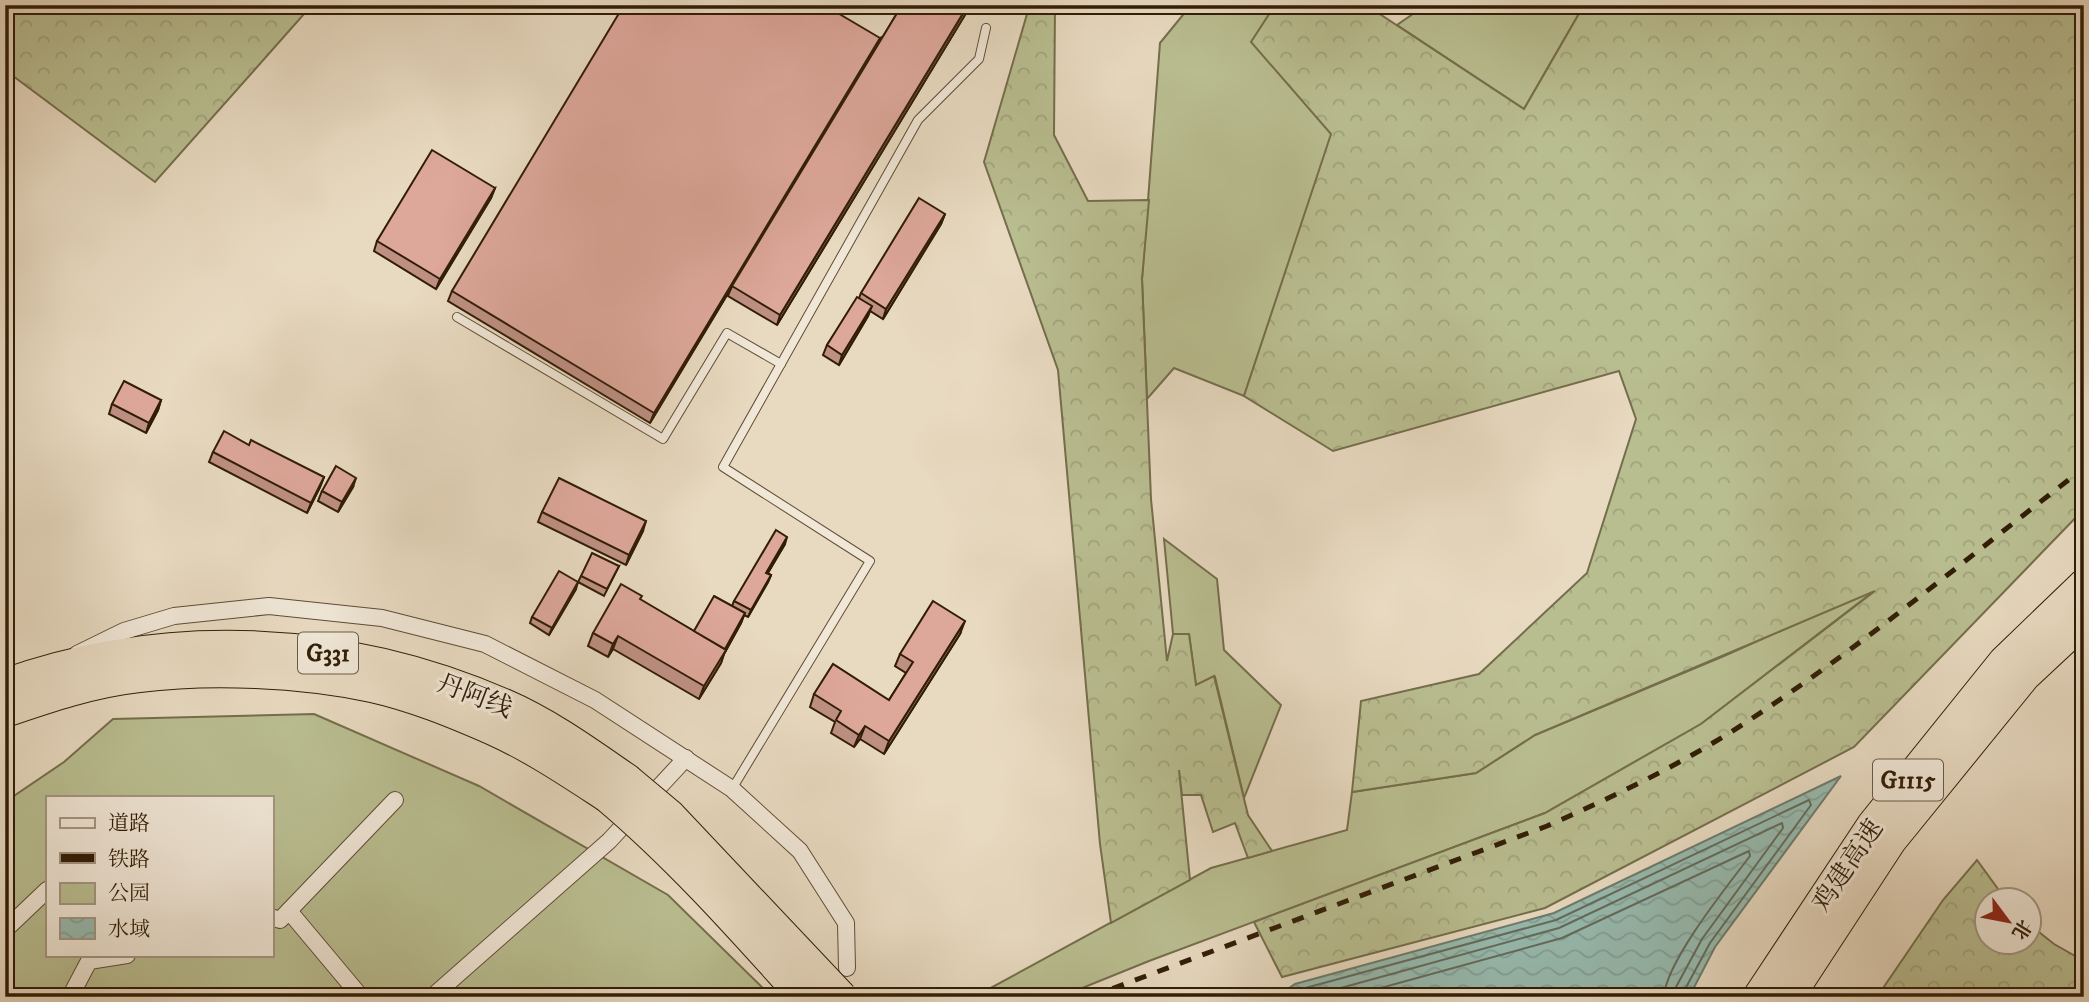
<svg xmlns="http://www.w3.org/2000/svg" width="2089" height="1002" font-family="'IM FELL DW Pica','Noto Serif SC',serif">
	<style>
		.green { fill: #b9be91; stroke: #756e4c; stroke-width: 2; fill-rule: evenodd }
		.forest { fill: url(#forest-crowns); stroke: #756e4c; stroke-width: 2 }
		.water { fill: url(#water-waves); stroke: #6e7c6c; stroke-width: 2 }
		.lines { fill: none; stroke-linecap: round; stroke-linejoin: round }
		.shore { stroke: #646c5b; stroke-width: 2 }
		.lane-casing { stroke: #5f4c35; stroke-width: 10 }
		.street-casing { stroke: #5f4c35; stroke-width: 18 }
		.highway-casing { stroke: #311d06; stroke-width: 32 }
		.lane { stroke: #f0e7d7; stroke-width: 8 }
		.street { stroke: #f0e7d7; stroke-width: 16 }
		.highway { stroke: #e8dac1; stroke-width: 30 }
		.rail { stroke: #311d06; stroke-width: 5; stroke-dasharray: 12 12; stroke-linecap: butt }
		.highway-bridge-casing { stroke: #311d06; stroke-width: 32; stroke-linecap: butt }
		.highway-bridge { stroke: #e8dac1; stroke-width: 30 }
		.wall { fill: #be9084; stroke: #311d06; stroke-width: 2 }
		.shaded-wall { fill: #9b756c; stroke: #311d06; stroke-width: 2 }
		.building { fill: #dda79a; stroke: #311d06; stroke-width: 2 }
		.labels { text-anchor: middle; stroke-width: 6; stroke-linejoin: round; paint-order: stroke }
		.shield { fill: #f0e7d7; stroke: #6a5a45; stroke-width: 2 }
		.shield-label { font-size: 24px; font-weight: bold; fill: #311d06 }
		.street-label { font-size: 26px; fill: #311d06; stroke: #f0e7d7 }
	</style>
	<defs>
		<pattern id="forest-crowns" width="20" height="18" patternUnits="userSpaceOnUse" patternTransform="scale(1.75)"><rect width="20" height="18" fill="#b9be91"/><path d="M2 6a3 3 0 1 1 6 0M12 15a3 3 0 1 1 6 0" fill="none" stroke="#a0a37c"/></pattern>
		<pattern id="water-waves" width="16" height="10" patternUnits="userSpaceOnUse" patternTransform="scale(1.75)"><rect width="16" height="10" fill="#97bbb0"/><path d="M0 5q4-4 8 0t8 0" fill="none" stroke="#83a096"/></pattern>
	</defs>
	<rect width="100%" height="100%" fill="#e8dac1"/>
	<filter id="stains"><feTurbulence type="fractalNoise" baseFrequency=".00286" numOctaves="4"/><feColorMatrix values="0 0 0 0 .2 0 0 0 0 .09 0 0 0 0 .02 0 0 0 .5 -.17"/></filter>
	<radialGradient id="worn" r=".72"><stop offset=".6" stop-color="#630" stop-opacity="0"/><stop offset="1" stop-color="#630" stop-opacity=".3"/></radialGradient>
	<!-- green -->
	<g class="green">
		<path d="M1191 5H1275L1252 42 1332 134 1244 396 1174 368 1147 399 1142 279 1160 43Z"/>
		<path d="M1426 5H1584L1524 109 1397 25Z"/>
		<path d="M1164 539 1217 579 1224 650 1281 705 1244 798 1215 677 1196 686 1189 634H1173Z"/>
		<path d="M1878 588 1701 724 1545 813 1149 961 1060 997H974L1211 868 1347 830 1352 792 1476 773 1535 735 1724 656Z"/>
		<path d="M314 714 479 786 668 895 772 997H5V802L64 762 113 719ZM47 797H271V955H47Z"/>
	</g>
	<!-- forest -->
	<g class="forest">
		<path d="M5 5H312L155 182 5 70Z"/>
		<path d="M1022 5H1055L1054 135 1088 201 1149 200 1142 279 1151 499 1167 661 1173 634H1189L1196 685 1214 676 1248 815 1272 851 1248 858 1235 823 1213 832 1201 795H1182L1179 770 1190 880 1111 923 1100 844 1058 370 984 162 1027 14Z"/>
		<path d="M1275 5H1366L1524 109 1584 5H2084V442L2078 446 2084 456V509L1854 747 1545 908 1282 977 1254 922 1545 813 1701 724 1875 591 1535 735 1476 773 1352 792 1361 701 1479 674 1587 573 1636 419 1619 371 1333 451 1244 396 1331 134 1251 42Z"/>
		<path d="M1977 860 2006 900H1988V942H2030V925L2054 944 2084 961V997H1877L1943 900Z"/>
	</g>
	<!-- water -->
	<path class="water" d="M1841 776 1715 947 1689 997H1276L1295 984 1554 913Z"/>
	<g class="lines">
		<!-- shore -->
		<g class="shore">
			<path d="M1289 997 1298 990 1556 920 1809 800 1811 805 1710 943 1684 991 1683 997"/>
			<path d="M1308 997 1559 928 1782 823 1783 828 1702 939 1676 987 1674 997"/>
			<path d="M1348 997 1562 938 1749 851 1750 856C1728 885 1665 963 1664 997"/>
		</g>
		<!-- lane casing -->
		<g class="lane-casing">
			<g id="lane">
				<path d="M457 317 663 439 727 333 781 364"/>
				<path d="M732 789 870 561 723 467 918 120 979 59 986 28"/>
			</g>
		</g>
		<!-- street casing -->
		<g class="street-casing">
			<g id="street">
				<path d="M77 654 124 631 174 616 269 606 382 618 485 644 595 700 732 789 800 851 846 923 847 968"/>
				<path d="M289 911 361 997"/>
				<path d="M271 917 280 920 395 800"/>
				<path d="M5 930 47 890"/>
				<path d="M70 997 89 961 127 955"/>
				<path d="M432 997 609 841 686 758"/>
			</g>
		</g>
		<!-- highway casing -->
		<g class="highway-casing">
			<g id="highway">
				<path d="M5 684C168 626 346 635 504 704 548 723 588 752 627 779"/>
				<path d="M5 712C49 697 93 682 139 677 211 668 301 672 372 687 413 696 454 713 493 730 533 748 570 773 607 797"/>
				<path d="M1758 997 1872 825 2004 661 2084 584"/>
				<path d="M1789 997 1891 841 2025 676 2084 621"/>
			</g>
		</g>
		<!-- lane -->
		<use href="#lane" class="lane"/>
		<!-- street -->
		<use href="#street" class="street"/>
		<!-- highway -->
		<use href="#highway" class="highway"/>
		<!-- rail -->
		<path class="rail" d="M1090 997 1547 826C1615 796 1682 764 1745 723 1863 646 1972 554 2084 468"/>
		<!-- highway-bridge casing -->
		<g class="highway-bridge-casing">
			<g id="highway-bridge">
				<path d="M627 779 670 815 842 997"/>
				<path d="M607 797C679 858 740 927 803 997"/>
			</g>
		</g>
		<!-- highway-bridge -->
		<use href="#highway-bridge" class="highway-bridge"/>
	</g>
	<!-- wall -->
	<g class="wall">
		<path d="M902 5H971L777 325 728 296 731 288 650 423 448 301 452 291 880 38 876 48Z"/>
		<path d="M495 188 491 198 436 289 374 251 377 241Z"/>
		<path d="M945 214 941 224 883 319 870 311 868 316 839 365 823 355 827 345 859 298 861 293Z"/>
		<path d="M161 400 158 410 146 433 109 414 112 404Z"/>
		<path d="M249 445 324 477 320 487 307 513 209 462 213 452Z"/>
		<path d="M353 487 338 512 318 501 322 491Z"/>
		<path d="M542 512 643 531 626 565 538 522Z"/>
		<path d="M785 544 768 573 771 575 768 582 748 617 744 615 741 623 724 654 721 663 699 699 613 649 608 657 588 646 593 633 640 600 694 631 732 606 734 601Z"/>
		<path d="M619 566 604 596 578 582 581 576Z"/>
		<path d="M576 589 549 635 530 623 532 617Z"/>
		<path d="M960 634 884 754 860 739 854 747 831 733 835 722 810 707 814 694 889 700 906 673 895 666 900 654Z"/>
	</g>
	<!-- shaded-wall -->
	<g class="shaded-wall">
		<path d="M968 5H971L777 325 780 315Z"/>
		<path d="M880 38 876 48 650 423 654 413Z"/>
		<path d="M495 188 491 198 436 289 440 279Z"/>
		<path d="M945 214 941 224 883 319 886 309Z"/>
		<path d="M872 306 868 316 839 365 842 355Z"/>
		<path d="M161 400 158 410 146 433 149 423Z"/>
		<path d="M324 477 320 487 307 513 311 503Z"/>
		<path d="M356 478 353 487 338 512 342 502Z"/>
		<path d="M646 521 643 531 626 565 629 555Z"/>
		<path d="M787 537 785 544 764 579 766 573Z"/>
		<path d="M771 575 768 582 748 617 751 610Z"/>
		<path d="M578 582 576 589 549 635 552 628Z"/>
		<path d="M745 613 741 623 724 654 721 663 699 699 704 686Z"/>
		<path d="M965 621 960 634 884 754 889 741Z"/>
		<path d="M618 636 613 649 608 657 613 644Z"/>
		<path d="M865 726 860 739 854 747 859 735Z"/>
	</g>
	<!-- building -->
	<g class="building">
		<path d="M624 5H824L880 38 654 413 452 291Z"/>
		<path d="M902 5H968L780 315 732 286Z"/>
		<path d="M432 150 495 188 440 279 377 241Z"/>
		<path d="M919 198 945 214 886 309 861 293Z"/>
		<path d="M857 297 872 306 842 355 827 345Z"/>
		<path d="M124 381 161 400 149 423 112 404Z"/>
		<path d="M224 431 249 445 251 440 324 477 311 503 213 452Z"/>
		<path d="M336 466 356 478 342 502 322 491Z"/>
		<path d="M559 478 646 521 629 555 542 512Z"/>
		<path d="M776 530 787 537 766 573 771 575 751 610 734 601Z"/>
		<path d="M592 553 619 566 607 589 581 576Z"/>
		<path d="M559 571 578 582 552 628 532 617Z"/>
		<path d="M621 584 642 596 640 599 726 650 704 686 618 636 613 644 593 633Z"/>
		<path d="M714 596 745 613 725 649 694 631Z"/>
		<path d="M933 601 965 621 889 741 865 726 859 735 836 720 841 711 814 694 833 664 889 700 913 662 900 654Z"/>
	</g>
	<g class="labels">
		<!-- shield labels -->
		<g class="shield">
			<rect x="298" y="632.5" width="60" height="41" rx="5"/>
			<rect x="1873" y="759.5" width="70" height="41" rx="5"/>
		</g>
		<g class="shield-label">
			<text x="328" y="661">G331</text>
			<text x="1908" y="788">G1115</text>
		</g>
		<!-- street labels -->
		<g class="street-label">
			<text transform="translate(475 695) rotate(21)" y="9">丹阿线</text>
			<text transform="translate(1847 865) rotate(-56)" y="9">鸡建高速</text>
		</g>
	</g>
	<!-- margin -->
	<rect width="2089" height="1002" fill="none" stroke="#e8dac1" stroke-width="28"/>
	<rect x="7" y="7" width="2075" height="988" fill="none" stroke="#311d06" stroke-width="3.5"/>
	<rect x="14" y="14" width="2061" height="974" fill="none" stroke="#311d06" stroke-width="2"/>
	<!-- legend -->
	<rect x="46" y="796" width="228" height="161" fill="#f0e7d7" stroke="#a49683" stroke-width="2"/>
	<rect x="60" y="818" width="35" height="10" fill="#f0e7d7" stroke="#a49683" stroke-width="2"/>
	<text x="108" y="830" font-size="21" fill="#311d06">道路</text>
	<rect x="60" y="853" width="35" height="10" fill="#311d06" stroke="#a49683" stroke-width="2"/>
	<text x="108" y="866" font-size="21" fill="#311d06">铁路</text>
	<rect x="60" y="883" width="35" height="21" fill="#b9be91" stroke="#a49683" stroke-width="2"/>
	<text x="108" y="900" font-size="21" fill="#311d06">公园</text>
	<rect x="60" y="918" width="35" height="21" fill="url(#water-waves)" stroke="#a49683" stroke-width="2"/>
	<text x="108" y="936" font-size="21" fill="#311d06">水域</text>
	<!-- north arrow -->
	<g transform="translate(2008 921) rotate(122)"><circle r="33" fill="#f0e7d7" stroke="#a49683" stroke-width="2"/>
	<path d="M0-5L12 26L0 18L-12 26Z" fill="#8f2418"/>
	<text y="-10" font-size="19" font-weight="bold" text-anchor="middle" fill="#311d06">北</text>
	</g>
	<rect width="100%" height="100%" filter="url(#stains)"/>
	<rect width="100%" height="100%" fill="url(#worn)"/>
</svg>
